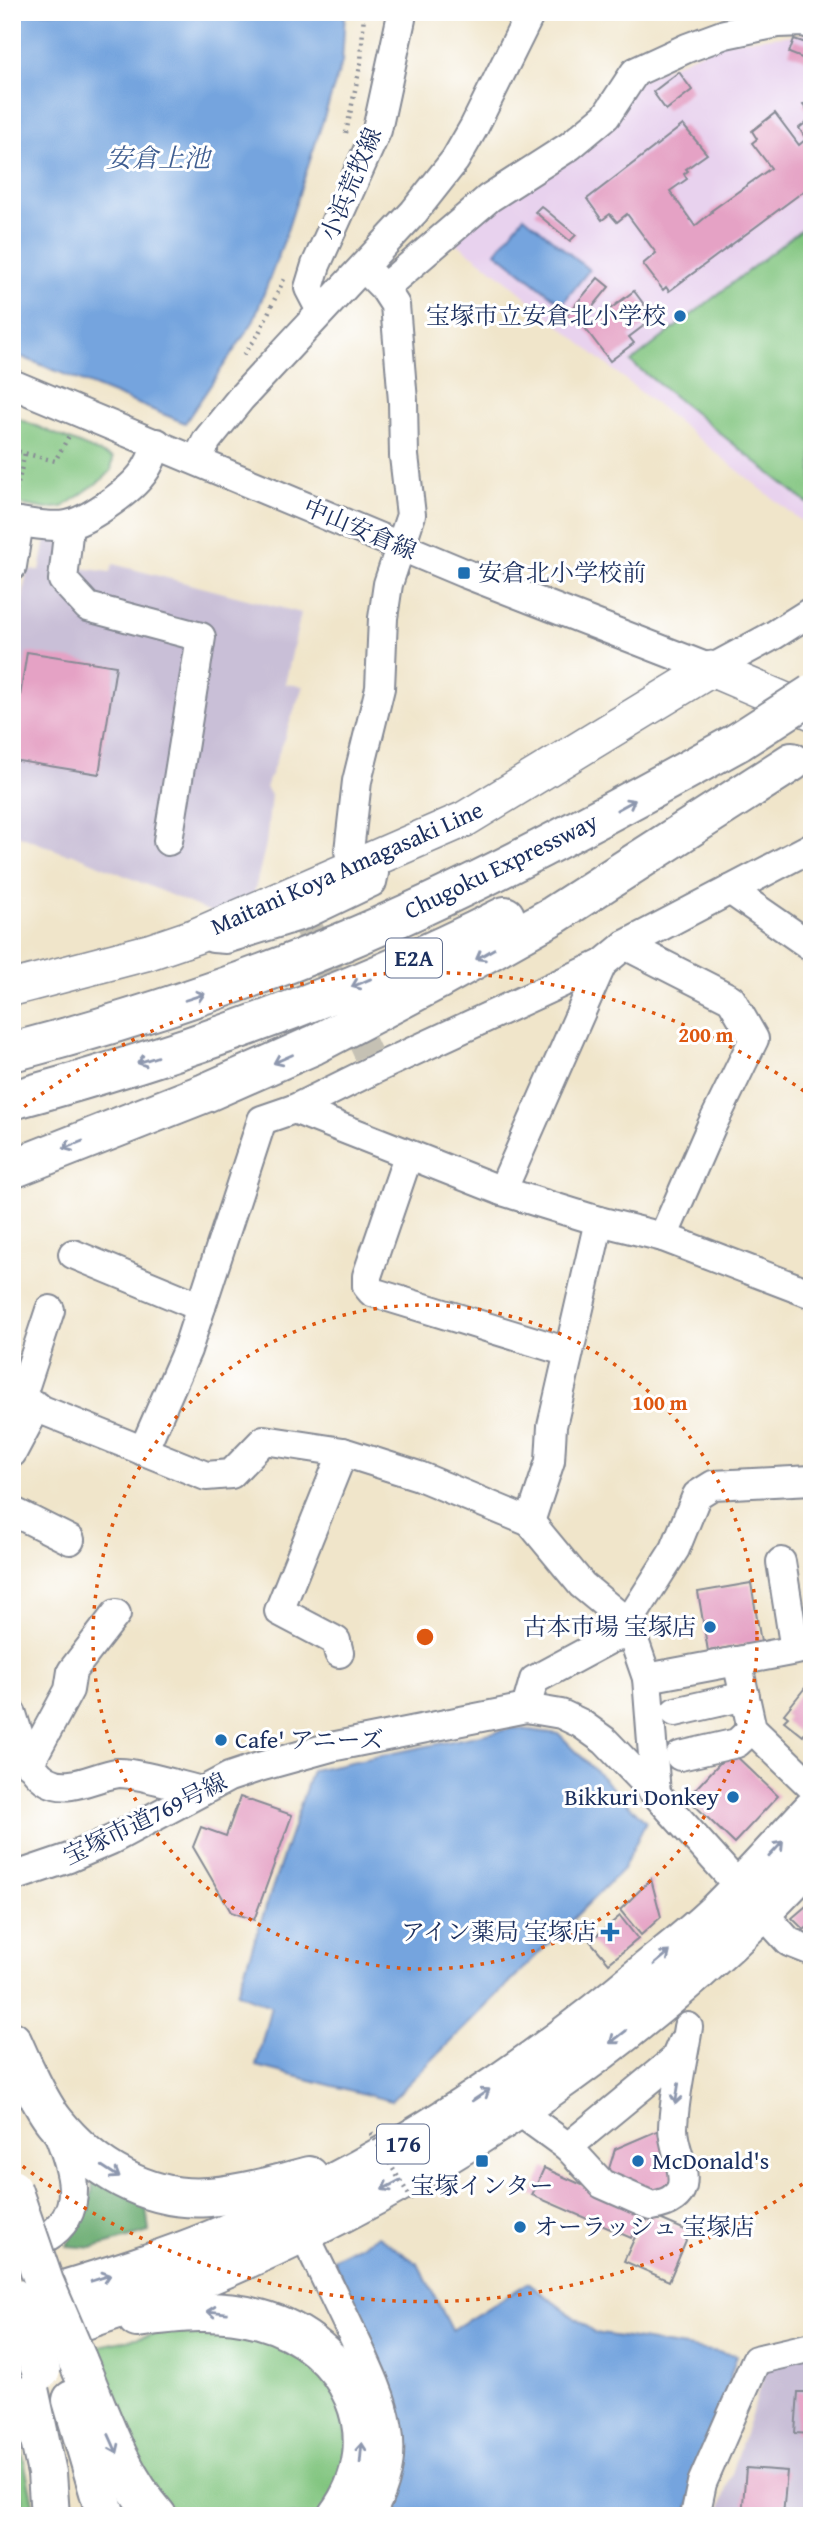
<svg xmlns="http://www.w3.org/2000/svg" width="824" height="2528" font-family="'Gentium Book Plus','Noto Serif JP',serif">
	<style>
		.built { fill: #e8d2ee }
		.industrial { fill: #c9bfd7 }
		.green { fill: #81c57f; stroke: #4e7a6e; stroke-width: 2 }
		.forest { fill: #68aa6e; stroke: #426c66; stroke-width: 2 }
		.water { fill: #74a4de; stroke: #486a9e; stroke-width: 2 }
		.building { fill: #e5a2c5 }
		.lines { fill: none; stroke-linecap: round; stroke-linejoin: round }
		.minor-tunnel { stroke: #c5c1b4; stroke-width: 28; stroke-dasharray: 28 14; stroke-linecap: butt }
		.minor-casing { stroke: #868a94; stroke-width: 32 }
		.major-casing { stroke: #868a94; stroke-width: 38 }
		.highway-casing { stroke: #868a94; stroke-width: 42 }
		.path { stroke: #868a94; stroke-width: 4.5; stroke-dasharray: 2 5; stroke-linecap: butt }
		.minor { stroke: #fff; stroke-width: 28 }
		.major { stroke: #fff; stroke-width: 35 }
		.highway { stroke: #fff; stroke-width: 38 }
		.highway-bridge-casing { stroke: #868a94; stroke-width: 42; stroke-linecap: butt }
		.path-bridge { stroke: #868a94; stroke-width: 4.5; stroke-dasharray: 2 5; stroke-linecap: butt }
		.highway-bridge { stroke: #fff; stroke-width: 38 }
		.oneway { stroke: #8d97ae }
		.ring { fill: none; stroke: #de5710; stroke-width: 3.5; stroke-dasharray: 3.5 7 }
		.poi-dot { fill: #1f6fb2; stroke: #fff; stroke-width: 2.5 }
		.labels { text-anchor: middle; stroke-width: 6; stroke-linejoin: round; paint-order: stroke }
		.shield { fill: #fff; stroke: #5f6d8e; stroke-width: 2 }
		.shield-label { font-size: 23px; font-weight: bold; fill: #1b2f5e }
		.street-label { font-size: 24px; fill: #1b2f5e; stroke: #fff }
		.poi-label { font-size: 24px; fill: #1b2f5e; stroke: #fff; text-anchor: end }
		.water-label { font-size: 26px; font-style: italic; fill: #3f5e91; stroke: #fff }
		.centre { fill: #de5710; stroke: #fff; stroke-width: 3.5 }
		.ring-label { font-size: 21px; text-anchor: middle; font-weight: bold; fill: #de5710; stroke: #fff; stroke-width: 6; stroke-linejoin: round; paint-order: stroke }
	</style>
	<rect width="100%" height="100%" fill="#fff"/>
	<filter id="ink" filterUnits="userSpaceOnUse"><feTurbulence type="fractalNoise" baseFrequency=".0143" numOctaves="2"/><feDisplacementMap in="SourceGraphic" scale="14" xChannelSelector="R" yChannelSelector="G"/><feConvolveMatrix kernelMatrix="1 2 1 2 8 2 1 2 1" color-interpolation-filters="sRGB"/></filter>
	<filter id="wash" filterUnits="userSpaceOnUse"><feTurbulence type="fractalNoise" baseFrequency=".00686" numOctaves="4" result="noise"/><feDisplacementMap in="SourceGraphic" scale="28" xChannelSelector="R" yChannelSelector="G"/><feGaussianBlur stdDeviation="1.57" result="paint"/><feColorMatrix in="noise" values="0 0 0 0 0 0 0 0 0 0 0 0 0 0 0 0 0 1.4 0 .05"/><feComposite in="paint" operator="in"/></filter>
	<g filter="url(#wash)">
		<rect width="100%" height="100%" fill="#f0e5ca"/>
		<!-- built -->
		<path class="built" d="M812 33V530L596 356 501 276 451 239 637 81 724 42Z"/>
		<!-- industrial -->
		<g class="industrial">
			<path d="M46 540 81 544V568L110 572 113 564 301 613 285 684 303 686 266 788 271 795 266 844 253 897 213 913 71 853 69 855 12 833V668L27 570H40Z"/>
			<path d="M812 2352V2516H718L768 2364Z"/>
		</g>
		<!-- green -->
		<g class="green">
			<path d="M812 221V507L631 362Z"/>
			<path d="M12 416 113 458 111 471 104 478 63 507 46 509 12 503Z"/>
			<path d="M213 2325 289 2343 337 2392 352 2464 325 2516H174L148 2487 90 2348 164 2332Z"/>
			<path d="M12 2401 33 2504 34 2516H26L12 2464Z"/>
		</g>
		<!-- forest -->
		<g class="forest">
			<path d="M93 2180 145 2198 149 2232 93 2248 66 2246C82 2223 92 2209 93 2180Z"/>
			<path d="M12 2464 26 2515V2516H12Z"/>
		</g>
		<!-- water -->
		<g class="water">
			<path d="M12 12H345L342 62 282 246 253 322 185 423 12 353Z"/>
			<path d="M524 216 589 270 562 304 496 252Z"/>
			<path d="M514 1728 559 1734 646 1822 623 1869 391 2101 256 2066 271 2006 237 1993 312 1770Z"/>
			<path d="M378 2236 418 2264 452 2330 528 2283 595 2333 737 2355 686 2516H394L404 2458 399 2403 333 2259Z"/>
		</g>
		<g id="blocks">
			<!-- building -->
			<g class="building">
				<path d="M794 39 812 45V62L789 53Z"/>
				<path d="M679 72 692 90 666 110 653 92Z"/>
				<path d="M812 98V117L803 105Z"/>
				<path d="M775 113 799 145 806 139 799 128 812 118V185L669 291 666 287 663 290 643 264 656 253 627 214 617 222 610 214 602 220 587 199 683 125 707 154 686 169 688 171 684 174 687 179 670 191 695 226 712 212 711 211 771 168 752 143 757 139 752 131Z"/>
				<path d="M541 206 576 235 570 241 535 212Z"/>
				<path d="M598 278 609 287 578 325 566 316Z"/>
				<path d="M634 291 654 318 629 337 634 343 610 361 585 328Z"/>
				<path d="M27 652 116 666 99 774 12 760V747Z"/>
				<path d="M751 1583 761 1642 708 1651 698 1592Z"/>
				<path d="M812 1679V1738L805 1733 803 1736 784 1721 788 1717 784 1714Z"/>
				<path d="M731 1751 778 1796 734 1843 687 1798Z"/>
				<path d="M240 1797 292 1815 254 1920 231 1912 193 1847 201 1827 226 1836Z"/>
				<path d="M651 1879 661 1917 641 1935 620 1910Z"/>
				<path d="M812 1901V1923L804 1930 792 1918Z"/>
				<path d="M620 1916 638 1939 609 1963 590 1941Z"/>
				<path d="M659 2130 671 2163 674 2177 661 2201 608 2172 615 2149Z"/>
				<path d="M544 2168 643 2212 631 2238 532 2195Z"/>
				<path d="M646 2213 690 2232 669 2281 624 2261Z"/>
				<path d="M798 2392H812V2434L795 2433Z"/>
				<path d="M746 2468 787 2471 783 2516H742Z"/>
			</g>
		</g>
	</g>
	<g filter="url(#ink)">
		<use href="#blocks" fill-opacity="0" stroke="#868a94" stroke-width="2"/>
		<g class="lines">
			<!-- minor-tunnel -->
			<path class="minor-tunnel" d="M303 915 375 1069"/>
			<!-- minor casing -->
			<g class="minor-casing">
				<g id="minor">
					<path d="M384 288 489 198 570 146 606 116 635 72 687 48 725 34 778 23 804 22 812 25"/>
					<path d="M321 311 309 288 316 265 377 130 401 19 400 12"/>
					<path d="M12 384 464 573 711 669 774 635 812 611"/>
					<path d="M197 460 207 440 241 398 414 212 455 160 474 127 531 12"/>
					<path d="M12 521C30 523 50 528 67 525 86 522 128 492 140 477 149 467 153 455 157 443"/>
					<path d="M69 525 63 580 88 607 201 637 168 841"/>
					<path d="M12 566 19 522"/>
					<path d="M355 865 349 851 357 781 380 688 383 618 388 584 411 515 404 456 403 401 395 305 384 288 364 268"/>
					<path d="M730 890 812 947"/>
					<path d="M213 938 226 939 303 915 372 882 374 873 370 859"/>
					<path d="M625 945 731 999 754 1039 711 1127 663 1237"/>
					<path d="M294 1109 502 1191 599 1221 663 1237 812 1294"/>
					<path d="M406 1162 367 1276V1286L372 1292 568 1352"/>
					<path d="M502 1191 602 964"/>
					<path d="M73 1254 201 1307"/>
					<path d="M50 1310 20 1401 206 1476 231 1474 264 1440 343 1452 419 1476 530 1522 582 1585 628 1623 647 1678 656 1794"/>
					<path d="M143 1451 187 1350 262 1120 294 1109 375 1069 602 964 625 945 812 847"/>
					<path d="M12 1453 37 1406"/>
					<path d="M12 1511 70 1540"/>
					<path d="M530 1522 550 1461 552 1426 599 1221"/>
					<path d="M781 1562 795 1650"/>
					<path d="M628 1623 675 1549 697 1495 713 1485 812 1480"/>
					<path d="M339 1653 336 1641 279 1611 343 1452"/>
					<path d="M737 1661 752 1729 812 1787"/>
					<path d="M647 1678 812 1647"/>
					<path d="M526 1708 534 1680 612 1638 631 1634"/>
					<path d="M675 1712 745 1696"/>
					<path d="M12 1714C22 1744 31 1790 71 1785 87 1783 102 1775 118 1773 134 1772 184 1787 202 1791"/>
					<path d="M680 1756 737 1743 752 1729"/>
					<path d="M29 1764 69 1690 72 1671 116 1614"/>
					<path d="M19 1875 69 1858 111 1840 229 1777 259 1767 331 1747 526 1708 561 1714 580 1723 605 1741 656 1794 789 1942 812 1951"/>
					<path d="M517 2110 568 2147 675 2059 682 2043"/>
					<path d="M568 2147 602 2184 652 2206C664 2204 678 2200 682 2186 686 2167 673 2148 673 2128 674 2095 683 2060 688 2027"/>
					<path d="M303 2232C319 2264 334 2296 350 2329 380 2393 411 2448 369 2516"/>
					<path d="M12 2250C23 2246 34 2244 44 2239 89 2213 72 2167 57 2130"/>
					<path d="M695 2516 702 2483 756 2360 812 2347"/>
				</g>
			</g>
			<!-- major casing -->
			<g class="major-casing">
				<path id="major" d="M12 988 149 952 196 936 465 819 711 669 812 712"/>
			</g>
			<!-- highway casing -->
			<g class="highway-casing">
				<g id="highway">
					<path d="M12 1052C123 1023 234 987 340 943 477 886 608 814 738 742"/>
					<path d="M12 1100C182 1054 348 995 505 916"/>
					<path d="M12 1169 205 1093 314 1045 438 980 554 915 792 762"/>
					<path d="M12 2041C21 2062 41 2105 55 2122 92 2168 148 2202 209 2197 243 2194 276 2185 309 2176"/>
					<path d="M18 2304C86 2283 157 2263 223 2235 376 2170 518 2079 645 1972 668 1953 692 1935 714 1914 748 1881 779 1845 812 1810"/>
					<path d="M137 2318C179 2312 219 2308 260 2319 349 2343 395 2438 337 2516"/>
					<path d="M32 2337C99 2316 166 2294 231 2266 448 2171 651 2035 812 1860"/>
					<path d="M77 2359C100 2412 118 2472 157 2516"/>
					<path d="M26 2375 47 2473 50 2516"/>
					<path d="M72 2400 106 2516"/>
				</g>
			</g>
			<!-- path -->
			<g class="path">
				<path d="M346 133 361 62 364 12"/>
				<path d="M244 355 258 335 284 279"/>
				<path d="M12 450 55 461 70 434"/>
				<path d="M15 497 25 453"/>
			</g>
			<!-- minor -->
			<use href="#minor" class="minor"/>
			<!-- major -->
			<use href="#major" class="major"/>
			<!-- highway -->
			<use href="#highway" class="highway"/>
			<!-- highway-bridge casing -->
			<g class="highway-bridge-casing">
				<g id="highway-bridge">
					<path d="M738 742 812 694"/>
					<path d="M12 2189 44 2282 77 2359"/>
					<path d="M12 2297 41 2370"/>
				</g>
			</g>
			<!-- path-bridge -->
			<path class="path-bridge" d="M371 2133 412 2200"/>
			<!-- highway-bridge -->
			<use href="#highway-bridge" class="highway-bridge"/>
		</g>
		<!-- one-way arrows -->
		<defs><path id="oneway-shaft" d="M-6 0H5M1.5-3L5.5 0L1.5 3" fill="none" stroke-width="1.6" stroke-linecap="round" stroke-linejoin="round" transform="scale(1.75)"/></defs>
		<g class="oneway">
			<use href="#oneway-shaft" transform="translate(626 805) rotate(-29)"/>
			<use href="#oneway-shaft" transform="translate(485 954) rotate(150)"/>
			<use href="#oneway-shaft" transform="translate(361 983) rotate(157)"/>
			<use href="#oneway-shaft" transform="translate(195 997) rotate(-18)"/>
			<use href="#oneway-shaft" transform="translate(283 1059) rotate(156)"/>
			<use href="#oneway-shaft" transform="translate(147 1060) rotate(162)"/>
			<use href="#oneway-shaft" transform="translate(73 1145) rotate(158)"/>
			<use href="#oneway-shaft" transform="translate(776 1849) rotate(-47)"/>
			<use href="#oneway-shaft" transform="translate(662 1958) rotate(-40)"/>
			<use href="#oneway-shaft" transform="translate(618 2037) rotate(142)"/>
			<use href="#oneway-shaft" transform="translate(677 2094) rotate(99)"/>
			<use href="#oneway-shaft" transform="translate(481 2095) rotate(-34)"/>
			<use href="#oneway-shaft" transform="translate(111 2172) rotate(33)"/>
			<use href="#oneway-shaft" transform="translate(391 2185) rotate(152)"/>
			<use href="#oneway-shaft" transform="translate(101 2278) rotate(-18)"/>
			<use href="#oneway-shaft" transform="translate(217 2312) rotate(-174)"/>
			<use href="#oneway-shaft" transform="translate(113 2444) rotate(66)"/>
			<use href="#oneway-shaft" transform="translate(361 2453) rotate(-85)"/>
		</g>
	</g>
	<!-- distance rings -->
	<g class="ring">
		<circle cx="425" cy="1637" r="332"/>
		<path d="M811 2178A665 665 0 0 1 16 2161M16 1113A665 665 0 0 1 811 1096"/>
	</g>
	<!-- markers -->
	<g class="poi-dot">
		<circle cx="680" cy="316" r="7"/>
		<rect x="457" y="566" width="14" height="14" rx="3.5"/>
		<circle cx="710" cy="1627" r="7"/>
		<circle cx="221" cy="1740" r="7"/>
		<circle cx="733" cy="1797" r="7"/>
		<path d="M606.5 1921.5h7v7h7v7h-7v7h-7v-7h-7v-7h7z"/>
		<rect x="475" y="2154" width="14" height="14" rx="3.5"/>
		<circle cx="638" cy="2161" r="7"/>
		<circle cx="520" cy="2227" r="7"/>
	</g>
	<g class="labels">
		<!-- shield labels -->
		<g class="shield">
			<rect x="386" y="938.5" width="56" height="39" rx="5"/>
			<rect x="377" y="2124.5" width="52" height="39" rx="5"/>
		</g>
		<g class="shield-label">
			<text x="414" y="966">E2A</text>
			<text x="403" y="2152">176</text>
		</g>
		<!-- street labels -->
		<g class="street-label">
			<text transform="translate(351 184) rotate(-67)" y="8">小浜荒牧線</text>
			<text transform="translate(360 529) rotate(23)" y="8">中山安倉線</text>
			<text transform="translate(501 866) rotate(-26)" y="8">Chugoku Expressway</text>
			<text transform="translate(347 868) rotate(-24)" y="8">Maitani Koya Amagasaki Line</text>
			<text transform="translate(145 1819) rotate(-26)" y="8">宝塚市道769号線</text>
		</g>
		<!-- poi labels -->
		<g class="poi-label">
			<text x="666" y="324">宝塚市立安倉北小学校</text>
			<text x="478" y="581" text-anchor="start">安倉北小学校前</text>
			<text x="696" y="1635">古本市場 宝塚店</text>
			<text x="235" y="1748" text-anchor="start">Cafe' アニーズ</text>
			<text x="719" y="1805">Bikkuri Donkey</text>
			<text x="596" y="1940">アイン薬局 宝塚店</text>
			<text x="652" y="2169" text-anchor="start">McDonald's</text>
			<text x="482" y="2194" text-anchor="middle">宝塚インター</text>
			<text x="534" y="2235" text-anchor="start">オーラッシュ 宝塚店</text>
		</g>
		<!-- water labels -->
		<g class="water-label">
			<text x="158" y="167">安倉上池</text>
		</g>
	</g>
	<circle cx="425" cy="1637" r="10" class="centre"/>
	<g class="ring-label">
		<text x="706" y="1042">200 m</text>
		<text x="660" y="1410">100 m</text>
	</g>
	<!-- margin -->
	<rect width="824" height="2528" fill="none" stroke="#fff" stroke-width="42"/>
</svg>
